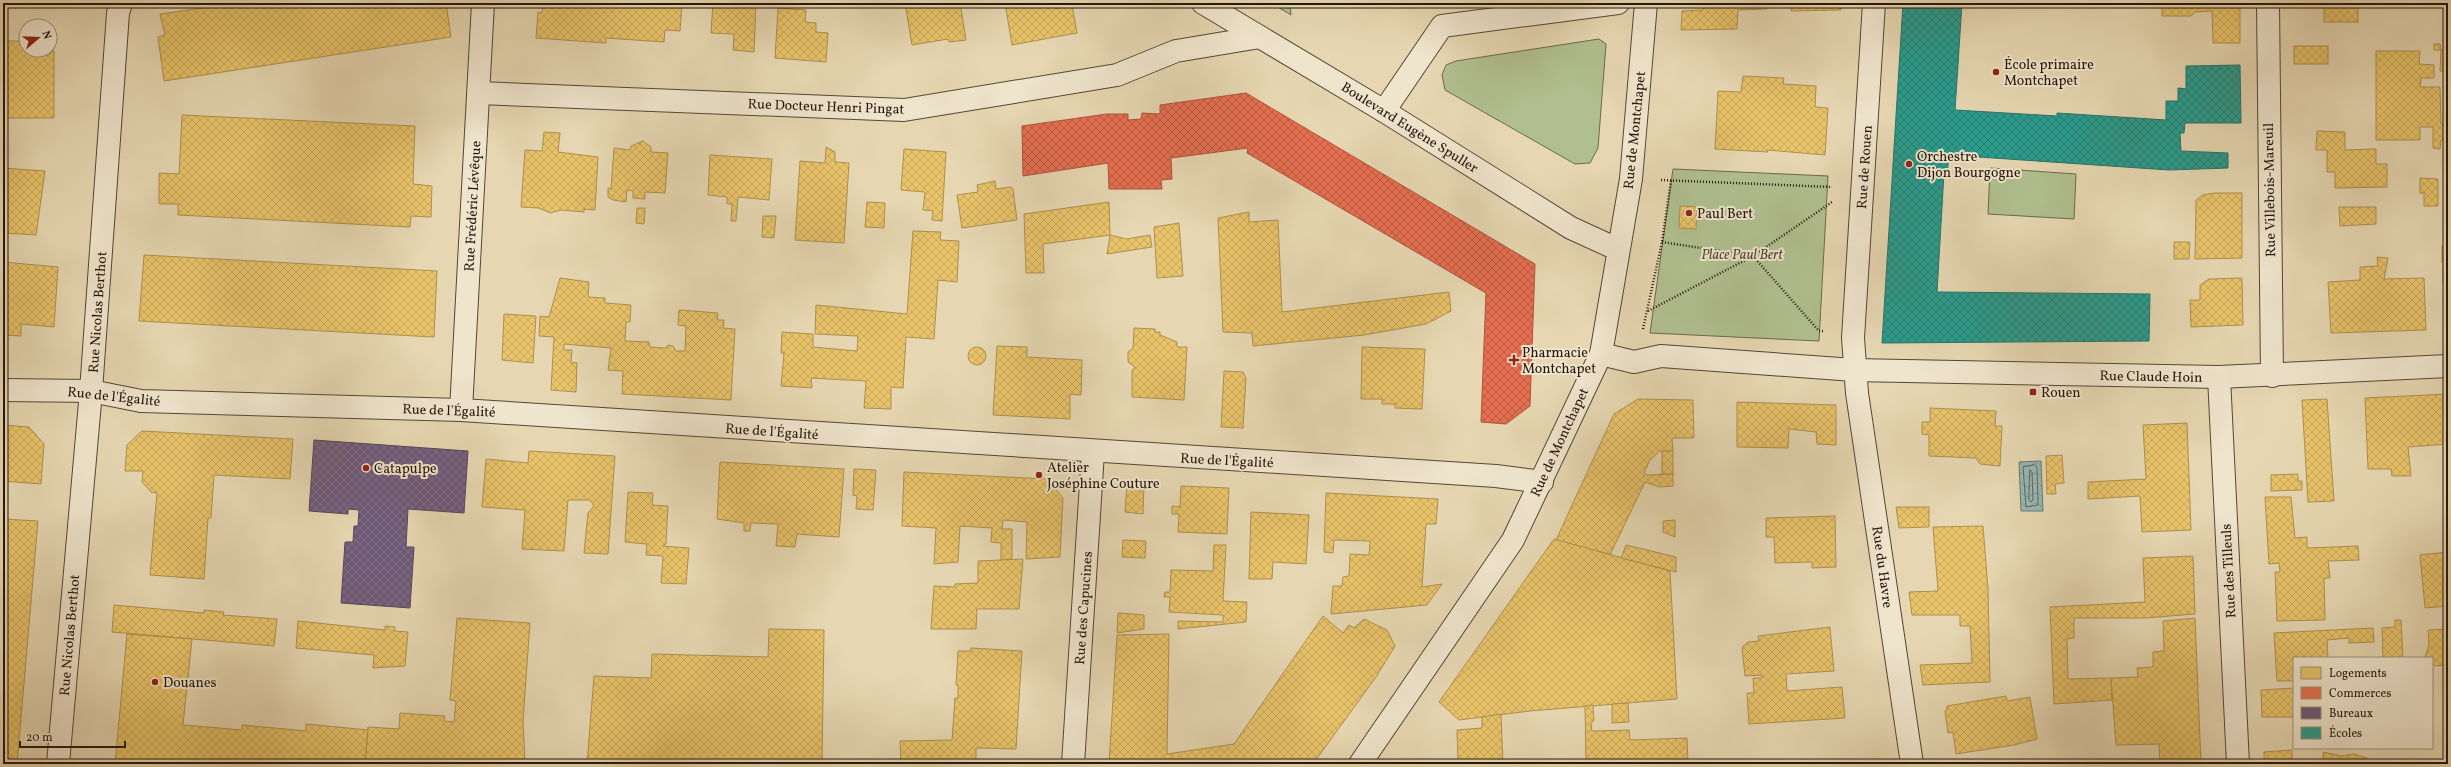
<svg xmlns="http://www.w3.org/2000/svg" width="2451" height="767" font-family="Vollkorn,serif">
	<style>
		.park { fill: #b0bf8f; stroke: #6a6a4d }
		.water { fill: url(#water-waves); stroke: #697770 }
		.homes { fill: url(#homes-cross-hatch); stroke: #ae904e }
		.shops { fill: url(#shops-cross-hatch); stroke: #ad543c }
		.offices { fill: url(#offices-cross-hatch); stroke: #574559 }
		.schools { fill: url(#schools-cross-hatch); stroke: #287467 }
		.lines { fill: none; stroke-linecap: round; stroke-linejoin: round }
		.shore { stroke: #5e675f; stroke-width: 1 }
		.minor-casing { stroke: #554635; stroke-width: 24 }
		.path { stroke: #25160b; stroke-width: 2.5; stroke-dasharray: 1 2; stroke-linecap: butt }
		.minor { stroke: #efe5cd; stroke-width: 22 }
		.poi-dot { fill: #8f2418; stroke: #efe5cd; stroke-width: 1.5 }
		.labels { text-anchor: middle; stroke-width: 4; stroke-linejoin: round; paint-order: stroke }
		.poi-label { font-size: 14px; fill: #25160b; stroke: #efe5cd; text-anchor: start }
		.street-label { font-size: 14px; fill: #25160b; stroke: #efe5cd }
		.park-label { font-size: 14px; font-style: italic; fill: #4f4933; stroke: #efe5cd }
	</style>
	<defs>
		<pattern id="water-waves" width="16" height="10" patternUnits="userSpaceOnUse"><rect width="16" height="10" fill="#97b8b3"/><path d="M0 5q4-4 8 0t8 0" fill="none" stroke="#829d99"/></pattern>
		<pattern id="homes-cross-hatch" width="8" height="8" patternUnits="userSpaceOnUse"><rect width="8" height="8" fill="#e9c46a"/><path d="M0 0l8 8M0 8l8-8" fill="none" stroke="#c8a85b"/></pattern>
		<pattern id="shops-cross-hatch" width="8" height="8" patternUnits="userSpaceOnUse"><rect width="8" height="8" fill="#e76f51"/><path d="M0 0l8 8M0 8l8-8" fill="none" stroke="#bb5a41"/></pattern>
		<pattern id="offices-cross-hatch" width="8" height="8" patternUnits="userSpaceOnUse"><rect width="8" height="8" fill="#6d597a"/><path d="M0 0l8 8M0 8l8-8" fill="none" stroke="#817189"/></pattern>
		<pattern id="schools-cross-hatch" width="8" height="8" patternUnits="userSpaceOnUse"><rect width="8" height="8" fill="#2a9d8f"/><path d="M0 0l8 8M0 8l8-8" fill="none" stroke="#247f73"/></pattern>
	</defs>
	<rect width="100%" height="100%" fill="#e6d7b2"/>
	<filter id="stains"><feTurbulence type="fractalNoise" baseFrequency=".005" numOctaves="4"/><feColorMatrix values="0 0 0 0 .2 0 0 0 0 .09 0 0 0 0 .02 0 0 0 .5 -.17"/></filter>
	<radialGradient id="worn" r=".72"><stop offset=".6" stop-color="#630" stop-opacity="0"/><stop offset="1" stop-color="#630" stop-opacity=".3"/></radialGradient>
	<!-- park -->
	<g class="park">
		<path d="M1271 3H1290L1291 15Z"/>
		<path d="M1599 39 1606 44 1598 148 1590 163 1575 164 1445 90 1442 75 1446 65 1456 61Z"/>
		<path d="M1990 168 2076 174 2074 219 1988 214Z"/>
		<path d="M1673 169 1828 176 1819 341 1650 333Z"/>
	</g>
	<!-- water -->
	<path class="water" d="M2041 461 2043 511H2021L2019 462Z"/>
	<!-- homes -->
	<g class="homes">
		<path d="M237 3H446L451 37 164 81 158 37 165 35 160 14Z"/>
		<path d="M543 3H591V6L608 7 609 3H682L680 31 665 30 664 42 606 38V43L536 38 538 12 542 13Z"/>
		<path d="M713 3H756L754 52 733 50 734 34 711 33Z"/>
		<path d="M905 3H960L966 40 949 42 948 39 912 45Z"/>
		<path d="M1005 3H1054L1055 9 1072 5 1077 33 1012 45Z"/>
		<path d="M1703 3H1767V9L1738 10 1737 29 1681 30 1682 11 1703 10Z"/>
		<path d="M1791 3H1842L1841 10 1791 11Z"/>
		<path d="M2162 3H2240V43H2213L2212 11 2195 12 2191 16H2162Z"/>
		<rect x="2324" y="4" width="34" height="18"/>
		<path d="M778 8 806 10 805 22 816 23V32L828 33 826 62 775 58Z"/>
		<path d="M3 41H26V50L54 51V118H3Z"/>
		<path d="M2434 44H2440L2441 50H2434Z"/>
		<rect x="2294" y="46" width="34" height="18"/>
		<path d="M2441 50H2448V71H2440Z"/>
		<path d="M2376 51H2420L2419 64 2434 65V78H2421L2420 87H2440L2441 124H2448V140H2441L2440 149 2433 148V127H2420V140H2376Z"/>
		<path d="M1743 76 1784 78 1783 84 1816 86 1815 107 1828 108 1825 155 1779 151 1767 150 1768 152 1715 149 1718 91 1741 92Z"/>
		<path d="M182 115 415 126 413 184 432 186 431 217 411 216 410 227 178 215V204H159V173L179 174Z"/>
		<path d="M2317 131 2345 132V150L2376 149V164H2387V187L2335 188V172H2327V150H2316Z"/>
		<path d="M544 132 560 133 558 152 598 157 595 210 584 209V212L561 210 550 213 539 208 521 207 525 150 542 151Z"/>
		<path d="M643 141 651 147V152L668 153 665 193 645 192V199L633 198V191L627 190 626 202 613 200 608 197V188L611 189 614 148 630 150 631 146Z"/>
		<path d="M826 147 835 152V162L849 163 844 243 795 240 800 161 825 163Z"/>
		<path d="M904 149 946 152 942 221 932 220 933 211 923 210 925 192 901 190Z"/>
		<path d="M710 155 772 159 769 200 738 197 736 221H731L732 204H727V197L708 195Z"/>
		<path d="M3 168 45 171 36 235 3 233Z"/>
		<path d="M2420 178 2438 179V206H2424V193H2420Z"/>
		<path d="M995 181 996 189 1011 187 1013 189 1017 220 962 228 957 195 978 192 977 185Z"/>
		<path d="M2214 193H2242V258L2195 259 2196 200 2203 195Z"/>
		<path d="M867 202 885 203 884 228 865 227Z"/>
		<path d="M1109 202 1110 235 1043 244 1044 273H1026L1024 214Z"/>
		<path d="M1680 206 1697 207 1696 229 1679 228Z"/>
		<path d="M2339 207H2376V224L2340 226Z"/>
		<path d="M637 208H645L644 224 636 223Z"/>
		<path d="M1249 212V222L1278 220 1282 312 1449 292 1451 311 1426 324 1364 335 1253 346 1252 333 1223 332 1218 218Z"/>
		<path d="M763 216H776L774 238 762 237Z"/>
		<path d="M1179 223 1183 276 1157 278 1154 227Z"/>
		<path d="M913 231 941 232 940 240 959 241 957 282 938 280 934 339 906 337 903 388 891 387V409L864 408 866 381 811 378 812 388 781 386 784 353H781L782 332 813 334V347L857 351 858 336 815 334 816 305 907 314Z"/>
		<path d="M1110 235 1127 239 1150 235 1152 247 1107 254Z"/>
		<path d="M2174 242H2190L2189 259H2174Z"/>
		<rect x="2442" y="246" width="6" height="16"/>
		<path d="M144 255 437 271 434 337 139 321Z"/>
		<path d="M2377 257 2388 258 2384 279 2424 278 2426 330 2331 333 2328 282 2360 280V267L2378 266Z"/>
		<path d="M3 262 58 267 54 327 21 324V336L3 335Z"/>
		<path d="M2443 265 2448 266V283H2443Z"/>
		<path d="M560 278 589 282 588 297 605 298V303L631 305 630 322H626L625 341 649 342 650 347 665 348 668 345 673 346 676 351H685L686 326 678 325 679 310 718 313 717 320H724L723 328 735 329 731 400 622 394 623 371 608 370 611 348 564 344V350H572L571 362 577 363 576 392 551 390 554 337 539 336 540 316 549 317Z"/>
		<path d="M2242 278 2243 325 2191 327 2190 300H2200V285L2209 279Z"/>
		<path d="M504 314 536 316 533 363 502 360Z"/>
		<path d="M1134 328 1155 329V332H1160V335L1177 342V347H1187L1184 400 1132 397V371L1135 367 1128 362V352L1133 348Z"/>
		<path d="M997 346 1027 347V357L1082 360 1081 395 1070 394V419L993 415Z"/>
		<circle cx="977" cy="356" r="9"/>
		<path d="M1362 347 1425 349 1422 409 1395 408V404H1382V399H1361Z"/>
		<path d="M1224 371 1243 372 1246 378 1243 428 1221 427Z"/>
		<path d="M2448 394V444L2408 447 2411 476H2392L2391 469H2368L2365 398Z"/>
		<path d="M1638 399 1693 400 1694 438H1672L1673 451H1660L1650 460 1644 473 1647 475 1673 474V486L1659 487 1645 482 1610 555 1556 540 1614 414Z"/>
		<path d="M2327 399 2334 501 2308 502 2302 400Z"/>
		<path d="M1737 402 1836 405V445L1817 444 1816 432 1789 429 1788 448 1737 447Z"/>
		<path d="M1930 408 1996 411 1995 426H2002L2000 466 1980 464 1976 458 1929 456V435L1922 434V422H1930Z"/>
		<path d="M2187 423 2191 530 2142 532 2140 496 2088 499V482L2146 479 2143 425Z"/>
		<path d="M3 425 29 427 44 444 41 484 3 481Z"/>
		<path d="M142 431 293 439 290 479 214 475 211 518H208L204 579 150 575 157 493 151 492 142 482 143 471H125L127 445Z"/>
		<path d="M529 451 615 456 608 554 584 553 588 513 594 506 590 500H568L564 551 522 549 525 510 482 507 486 459 528 463Z"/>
		<rect x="1662" y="451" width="11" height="23"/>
		<path d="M2062 455 2064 483 2055 484 2056 494H2047L2046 456Z"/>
		<path d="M720 462 844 469 839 537 797 534 795 547 776 546 778 524 751 523 750 531H744V523L717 519Z"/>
		<path d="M854 469 876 470 873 510 856 509 857 496 853 495Z"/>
		<path d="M904 472 1047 479 1063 498 1060 557 1026 559 1027 522 1003 520 1002 529H1012V559L1001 560V543L991 542 992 528 960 526 958 562 934 564 936 528 902 526Z"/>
		<path d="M2298 474V481H2302V490L2271 491V475Z"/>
		<path d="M1127 483 1144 484 1143 514 1125 512Z"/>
		<path d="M1181 486 1229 488 1227 534 1178 532 1179 514H1172V506L1180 507Z"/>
		<path d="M628 492 653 493 652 505 668 506 666 544 663 546 689 548 686 584 661 583 663 556 646 555 647 544 625 542Z"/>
		<path d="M1326 493 1438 499 1436 524H1426L1422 587 1442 584 1427 605 1331 614 1333 586H1342L1343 577 1349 576 1350 554 1369 555 1370 541 1334 540 1333 553 1324 552Z"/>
		<path d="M2265 497H2291L2295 538 2307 537V548L2358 546 2359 560 2328 561 2330 578H2324L2325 620 2277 621 2275 572H2280L2279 563 2269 564Z"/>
		<path d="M1896 507H1929V527L1899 528Z"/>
		<path d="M1251 512 1309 515 1306 564 1273 562 1272 579H1249Z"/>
		<path d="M1835 516 1836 567 1812 568V562L1775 563 1774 537H1766V518Z"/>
		<path d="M3 519 38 521 17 764H3Z"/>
		<path d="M1675 520V537L1663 532V521Z"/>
		<path d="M1983 526 1988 589 1990 682 1923 685 1920 665 1972 663 1970 626H1960V615H1912L1909 592 1938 591 1933 527Z"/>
		<path d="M1554 539 1670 571 1677 699 1530 711 1459 720 1439 702Z"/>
		<path d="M1123 540 1146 541 1145 558 1122 557Z"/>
		<path d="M1214 545H1226L1223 601 1247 602 1246 622 1178 629V621L1223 622V615L1169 612 1170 597H1164L1165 592H1170L1171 570 1213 571Z"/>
		<path d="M1626 545 1676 557V572L1621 558Z"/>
		<path d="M2448 552V606L2425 608 2420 555Z"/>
		<path d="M2193 556 2195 614 2145 618H2074V638L2067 639 2068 679 2111 678 2112 700 2054 704 2050 607 2145 602 2143 558Z"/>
		<path d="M1023 559 1019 609H977L976 629H931L934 586 955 587V584L978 583V561Z"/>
		<path d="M114 605 204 613V610L224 612 223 615 277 619 274 646 112 632Z"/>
		<path d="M1118 613 1144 615V629L1117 633Z"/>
		<path d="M1323 616 1343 633 1349 625 1354 628 1364 619 1387 630 1395 646 1376 677 1313 764H1109L1117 635 1169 634 1167 754 1234 744Z"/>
		<path d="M457 618 530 623 523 721 525 764H365L368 727 399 729 400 713 445 716 444 721 454 722 456 701 450 700Z"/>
		<path d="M2195 618 2201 764H2160L2159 744 2116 745 2111 678 2138 677 2137 668 2153 667V652L2164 651 2163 621Z"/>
		<path d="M2395 620H2401L2403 658H2383L2382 628 2395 627Z"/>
		<path d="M298 621 385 630V626L395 627 394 631 408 632 405 666 373 668 374 655 296 648Z"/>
		<path d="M1830 627 1834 671 1786 674 1787 691 1842 687 1845 718 1749 724 1747 693H1754L1753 678H1762V675L1745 676 1742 647 1748 642 1759 641 1758 636Z"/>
		<path d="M2373 628 2374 642 2349 643V638L2327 640 2328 658H2294V681H2277L2274 633Z"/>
		<path d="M769 629 824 630 822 764H587L594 676 651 678 652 654 768 657Z"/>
		<path d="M2448 629V665L2435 666 2432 663V658L2425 657 2429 645 2428 630Z"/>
		<path d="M127 634 192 639 183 725 242 730V725L306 731V724L368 730 365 764H115Z"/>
		<path d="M971 648 1022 651 1016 749 976 748V764H901L900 741 952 740 955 698H958V685H956L958 651H971Z"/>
		<path d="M2294 688V717H2262L2261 690Z"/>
		<path d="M2006 696 2007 701 2030 697 2037 739 2014 745 1956 754 1953 732 1948 733 1945 711 1947 710V706Z"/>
		<path d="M1628 703 1629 722 1612 723V704Z"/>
		<path d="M1593 705 1594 720 1591 724 1592 731 1629 730 1630 740 1687 738 1688 764H1586L1585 706Z"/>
		<path d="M1501 714 1503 764H1458L1457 730 1482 728V717Z"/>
		<path d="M2292 750V764H2264V752Z"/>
		<path d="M2323 752 2341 756 2354 754 2367 758V764H2323Z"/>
		<path d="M2094 761V764H2078V762Z"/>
		<path d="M1799 762V764H1753V763Z"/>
	</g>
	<!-- shops -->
	<path class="shops" d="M1246 93 1535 264 1530 406 1506 424 1481 422 1486 293 1247 153 1248 148 1171 158 1172 179 1161 180 1162 189H1109L1108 163 1023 176 1022 126 1107 114H1128V120L1141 119 1142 113 1160 114V105Z"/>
	<!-- offices -->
	<path class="offices" d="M314 440 468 451 464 513 408 509 406 547H414L410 608 341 603 345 542H353L354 526H358L359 510 348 509V514L309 511Z"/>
	<!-- schools -->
	<g class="schools">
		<path d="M1903 3H1962L1955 110 2057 116V113L2166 120V101H2178V88L2186 89V66L2240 65 2241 123H2185L2184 133H2180L2181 151 2228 153V168L2169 170 1949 155 1947 174 1944 173 1937 292 2150 294 2149 341 1882 343Z"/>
		<path d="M2066 3H2139V6Z"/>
	</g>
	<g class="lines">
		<!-- shore -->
		<g class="shore">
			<path d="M2035 465 2037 467 2038 505 2026 507 2023 467Z"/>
			<path d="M2030 470 2032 472 2033 500 2031 502 2029 500Z"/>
		</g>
		<!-- minor casing -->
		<g class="minor-casing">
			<g id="minor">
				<path d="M1203 3 1384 111 1571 228 1617 249"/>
				<path d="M1874 3 1853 338 1857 393 1912 764"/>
				<path d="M2268 3 2272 376"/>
				<path d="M479 93 904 110 1117 75 1176 51 1260 37"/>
				<path d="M1384 111 1442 26 1618 3"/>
				<path d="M1601 354 1634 362 1661 356 1854 370 2219 377 2448 366"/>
				<path d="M2219 377 2238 764"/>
				<path d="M3 390 91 391 141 401 461 410 1496 476 1542 482"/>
				<path d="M461 410 483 3"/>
				<path d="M58 764 91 391 118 13 121 3"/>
				<path d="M1073 764 1093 452"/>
				<path d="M1360 764 1513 540 1601 354 1631 179 1646 3"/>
			</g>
		</g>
		<!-- path -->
		<g class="path">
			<path d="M1661 180 1832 187"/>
			<path d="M1662 242 1753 256 1819 331H1823"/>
			<path d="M1648 311 1753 256 1832 202"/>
			<path d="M1643 329 1662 242 1671 181"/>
		</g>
		<!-- minor -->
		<use href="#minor" class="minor"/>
	</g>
	<!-- markers -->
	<g class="poi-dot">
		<circle cx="1996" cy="72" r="4"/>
		<circle cx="1909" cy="164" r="4"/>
		<circle cx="1689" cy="213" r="4"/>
		<path d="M1512 354h4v4h4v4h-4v4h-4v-4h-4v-4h4z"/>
		<rect x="2029" y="388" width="8" height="8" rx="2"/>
		<circle cx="366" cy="468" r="4"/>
		<circle cx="1039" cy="475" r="4"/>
		<circle cx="155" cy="682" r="4"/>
	</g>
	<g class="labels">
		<!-- poi labels -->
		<g class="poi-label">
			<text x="2004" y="69">École primaire<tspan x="2004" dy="16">Montchapet</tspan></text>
			<text x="1917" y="161">Orchestre<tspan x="1917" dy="16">Dijon Bourgogne</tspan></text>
			<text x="1697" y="218">Paul Bert</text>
			<text x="1522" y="357">Pharmacie<tspan x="1522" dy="16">Montchapet</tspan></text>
			<text x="2041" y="397">Rouen</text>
			<text x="1047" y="472">Atelier<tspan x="1047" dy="16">Joséphine Couture</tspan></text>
			<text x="374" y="473">Catapulpe</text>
			<text x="163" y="687">Douanes</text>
		</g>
		<!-- street labels -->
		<g class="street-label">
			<text transform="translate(826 106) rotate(2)" y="5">Rue Docteur Henri Pingat</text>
			<text transform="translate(1410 127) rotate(32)" y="5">Boulevard Eugène Spuller</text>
			<text transform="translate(1634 130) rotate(-84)" y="5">Rue de Montchapet</text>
			<text transform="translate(1864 167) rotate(-86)" y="5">Rue de Rouen</text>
			<text transform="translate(2269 190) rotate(-91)" y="5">Rue Villebois-Mareuil</text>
			<text transform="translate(472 206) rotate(-87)" y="5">Rue Frédéric Lévêque</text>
			<text transform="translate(97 312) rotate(-86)" y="5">Rue Nicolas Berthot</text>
			<text transform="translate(2151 376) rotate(1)" y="5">Rue Claude Hoin</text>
			<text transform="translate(114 396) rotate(6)" y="5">Rue de l'Égalité</text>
			<text transform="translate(449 410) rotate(2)" y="5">Rue de l'Égalité</text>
			<text transform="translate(772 431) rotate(4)" y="5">Rue de l'Égalité</text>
			<text transform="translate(1559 442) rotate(-65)" y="5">Rue de Montchapet</text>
			<text transform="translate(1227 460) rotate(3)" y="5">Rue de l'Égalité</text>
			<text transform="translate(1883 567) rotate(82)" y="5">Rue du Havre</text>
			<text transform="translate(2228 571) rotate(-93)" y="5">Rue des Tilleuls</text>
			<text transform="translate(1083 608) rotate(-86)" y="5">Rue des Capucines</text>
			<text transform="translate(69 635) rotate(-85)" y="5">Rue Nicolas Berthot</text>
		</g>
		<!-- park labels -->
		<g class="park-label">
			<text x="1742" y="259">Place Paul Bert</text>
		</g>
	</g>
	<!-- margin -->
	<rect width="2451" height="767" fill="none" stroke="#e6d7b2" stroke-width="16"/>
	<rect x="4" y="4" width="2443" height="759" fill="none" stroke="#25160b" stroke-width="2"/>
	<rect x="8" y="8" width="2435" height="751" fill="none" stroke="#25160b"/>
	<!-- legend -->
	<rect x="2293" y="657" width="140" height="92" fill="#efe5cd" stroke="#9e927f"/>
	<rect x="2301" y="667" width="20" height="12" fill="#e9c46a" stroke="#9e927f"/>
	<text x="2329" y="677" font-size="12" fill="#25160b">Logements</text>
	<rect x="2301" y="687" width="20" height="12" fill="#e76f51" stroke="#9e927f"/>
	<text x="2329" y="697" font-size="12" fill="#25160b">Commerces</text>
	<rect x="2301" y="707" width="20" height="12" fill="#6d597a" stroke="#9e927f"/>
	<text x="2329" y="717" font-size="12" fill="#25160b">Bureaux</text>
	<rect x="2301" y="727" width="20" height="12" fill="#2a9d8f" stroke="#9e927f"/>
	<text x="2329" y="737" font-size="12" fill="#25160b">Écoles</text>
	<!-- north arrow -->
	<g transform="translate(38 38) rotate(71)"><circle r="19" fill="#efe5cd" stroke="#9e927f"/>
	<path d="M0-3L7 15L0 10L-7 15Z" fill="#8f2418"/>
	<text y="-6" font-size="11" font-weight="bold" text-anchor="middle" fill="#25160b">N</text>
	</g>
	<!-- scale -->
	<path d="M20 741v6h105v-6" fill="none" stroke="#25160b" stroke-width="2"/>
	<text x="26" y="741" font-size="12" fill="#25160b" stroke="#efe5cd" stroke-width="3" paint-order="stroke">20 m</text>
	<rect width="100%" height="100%" filter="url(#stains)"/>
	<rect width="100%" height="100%" fill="url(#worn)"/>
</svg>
